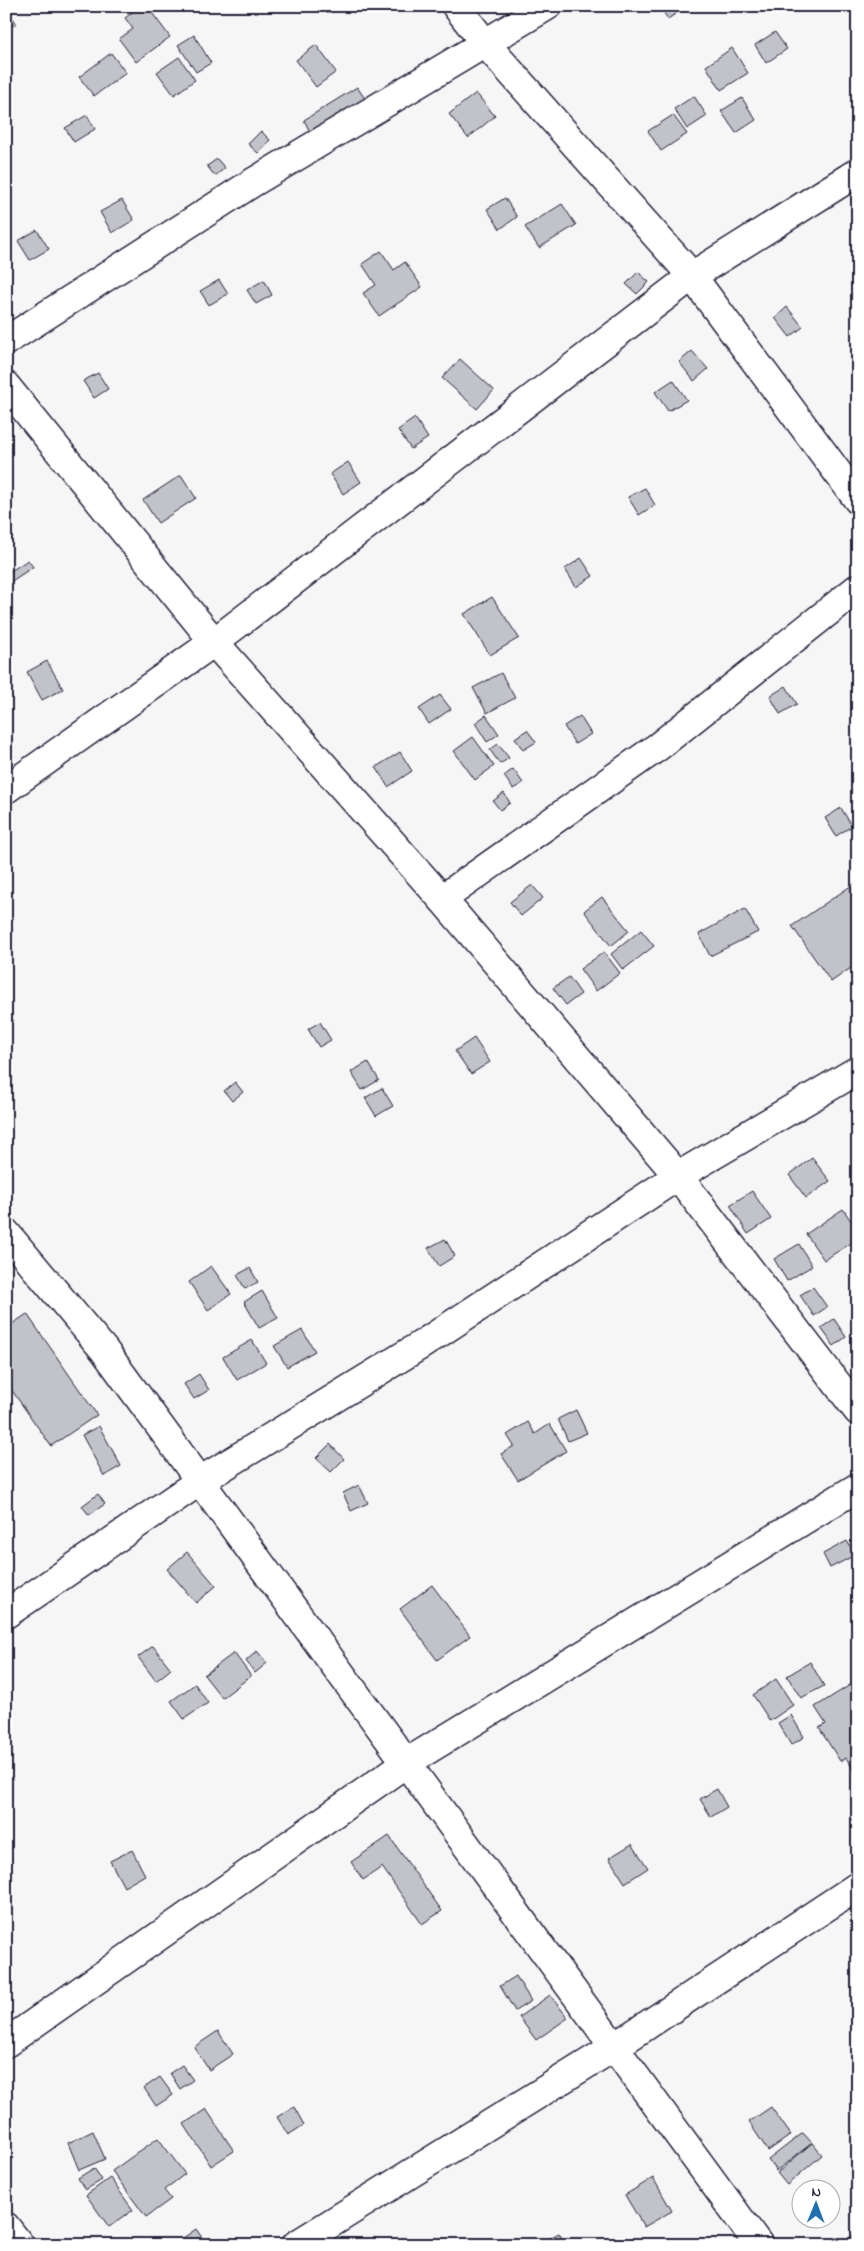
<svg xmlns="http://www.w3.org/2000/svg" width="864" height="2251" font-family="'Indie Flower',sans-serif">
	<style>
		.building { fill: #c2c2c9; stroke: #22223b }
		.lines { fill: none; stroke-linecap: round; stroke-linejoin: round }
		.street-casing { stroke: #22223b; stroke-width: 31 }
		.street { stroke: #fff; stroke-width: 28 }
	</style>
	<rect width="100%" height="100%" fill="#f6f6f7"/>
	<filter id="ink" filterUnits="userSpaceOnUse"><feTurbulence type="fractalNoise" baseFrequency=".02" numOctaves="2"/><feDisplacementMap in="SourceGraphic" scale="10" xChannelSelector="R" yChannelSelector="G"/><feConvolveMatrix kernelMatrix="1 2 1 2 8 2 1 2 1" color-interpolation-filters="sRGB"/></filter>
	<g filter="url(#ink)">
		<!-- building -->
		<g class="building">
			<path d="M140 6H147L170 37 136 62 119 39 133 29 125 18Z"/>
			<path d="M659 6H687L668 19Z"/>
			<path d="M6 8 16 24 6 29Z"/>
			<path d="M775 32 787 49 766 63 755 45Z"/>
			<path d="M194 35 211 63 196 72 178 45Z"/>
			<path d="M316 45 336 72 316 87 296 60Z"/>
			<path d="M732 48 748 73 721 90 706 66Z"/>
			<path d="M111 53 126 73 94 96 79 77Z"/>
			<path d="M179 57 195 80 174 95 157 72Z"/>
			<path d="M357 87 366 100 311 134 304 120Z"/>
			<path d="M476 93 495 116 468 138 449 114Z"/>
			<path d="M694 96 707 116 687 129 674 109Z"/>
			<path d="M742 98 756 120 736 133 721 111Z"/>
			<path d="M87 115 95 129 74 142 65 128Z"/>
			<path d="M673 115 687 134 661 151 648 131Z"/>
			<path d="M261 131 270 140 258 153 248 144Z"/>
			<path d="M217 159 225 168 215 176 207 166Z"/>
			<path d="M505 198 517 217 500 229 487 209Z"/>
			<path d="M122 200 134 220 112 233 100 212Z"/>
			<path d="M562 204 576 225 539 248 525 227Z"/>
			<path d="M37 230 49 249 30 260 18 241Z"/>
			<path d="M381 251 394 270 405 262 422 287 379 316 363 293 376 285 362 264Z"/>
			<path d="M638 272 649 282 637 294 626 284Z"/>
			<path d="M219 280 228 294 209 305 200 291Z"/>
			<path d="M264 280 272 295 256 304 247 290Z"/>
			<path d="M787 307 803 327 790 337 775 318Z"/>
			<path d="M692 351 708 369 694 381 679 362Z"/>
			<path d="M460 359 494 390 477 409 442 378Z"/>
			<path d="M98 373 108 389 94 398 83 381Z"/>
			<path d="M673 380 687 400 668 411 655 392Z"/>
			<path d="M415 418 428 438 411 449 398 430Z"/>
			<path d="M348 462 361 482 343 494 330 474Z"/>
			<path d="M181 475 196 498 158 523 143 500Z"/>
			<path d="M645 488 655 505 639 515 628 497Z"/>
			<path d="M581 558 593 576 576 587 565 569Z"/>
			<path d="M28 560 33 567 7 584 6 574Z"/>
			<path d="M492 597 519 638 490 655 464 614Z"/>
			<path d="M47 661 63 689 42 700 27 672Z"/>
			<path d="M501 673 515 698 487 713 473 688Z"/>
			<path d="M786 686 797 704 780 714 770 696Z"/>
			<path d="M440 695 451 709 429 724 419 709Z"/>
			<path d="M486 715 499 734 487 742 475 723Z"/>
			<path d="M580 716 591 734 575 744 564 726Z"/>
			<path d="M527 730 536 742 523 750 515 738Z"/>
			<path d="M473 737 494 766 475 780 454 751Z"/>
			<path d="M498 744 509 758 500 764 490 750Z"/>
			<path d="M400 752 412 771 388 787 376 767Z"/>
			<path d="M513 769 523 783 513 789 504 776Z"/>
			<path d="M504 793 510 803 500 810 493 801Z"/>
			<path d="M841 808 852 826 836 836 825 818Z"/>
			<path d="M858 881V963L831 982 792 926Z"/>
			<path d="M532 885 543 898 521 916 510 902Z"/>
			<path d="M602 897 629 931 611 946 584 911Z"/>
			<path d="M745 909 758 932 710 956 699 934Z"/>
			<path d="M641 930 654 946 623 970 611 954Z"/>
			<path d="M604 952 620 973 596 991 580 969Z"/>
			<path d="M569 977 581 994 566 1005 553 988Z"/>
			<path d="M320 1022 331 1040 319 1047 308 1029Z"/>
			<path d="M474 1038 490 1062 471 1074 455 1051Z"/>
			<path d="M368 1062 379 1080 362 1090 351 1072Z"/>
			<path d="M235 1082 243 1092 232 1101 224 1091Z"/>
			<path d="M382 1088 393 1106 376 1116 365 1098Z"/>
			<path d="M812 1158 830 1181 806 1198 789 1175Z"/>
			<path d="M752 1191 771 1219 748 1234 730 1205Z"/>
			<path d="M843 1209 858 1231V1239L824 1260 806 1234Z"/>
			<path d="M445 1239 455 1256 439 1266 428 1248Z"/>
			<path d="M799 1244 812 1266 787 1281 774 1259Z"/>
			<path d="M211 1266 231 1294 208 1310 189 1282Z"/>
			<path d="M250 1268 258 1282 245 1289 237 1275Z"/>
			<path d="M813 1287 827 1307 814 1316 800 1295Z"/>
			<path d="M262 1291 278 1318 259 1328 244 1302Z"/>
			<path d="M858 1300V1312L852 1304Z"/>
			<path d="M27 1314 97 1415 51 1446 6 1382V1328Z"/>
			<path d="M834 1319 846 1337 834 1346 821 1328Z"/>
			<path d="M302 1330 315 1351 287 1367 274 1346Z"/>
			<path d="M252 1340 266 1363 237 1380 223 1357Z"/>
			<path d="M199 1374 209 1390 194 1399 184 1384Z"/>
			<path d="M576 1410 587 1433 568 1441 558 1419Z"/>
			<path d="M528 1422 535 1434 550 1424 566 1451 518 1480 501 1454 514 1446 507 1435Z"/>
			<path d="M99 1426 121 1466 104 1476 82 1435Z"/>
			<path d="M330 1444 344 1459 331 1472 316 1458Z"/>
			<path d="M359 1485 368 1503 351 1511 343 1493Z"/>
			<path d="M98 1494 105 1504 89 1515 82 1506Z"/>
			<path d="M847 1541 855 1555 830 1568 823 1554Z"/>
			<path d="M187 1552 216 1586 196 1603 167 1569Z"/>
			<path d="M432 1585 470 1636 437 1660 400 1609Z"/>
			<path d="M153 1646 171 1669 156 1681 138 1657Z"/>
			<path d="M257 1651 267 1663 255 1673 246 1661Z"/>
			<path d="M234 1653 251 1676 222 1698 204 1675Z"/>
			<path d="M810 1662 824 1686 801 1698 787 1676Z"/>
			<path d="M776 1679 793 1705 770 1721 753 1695Z"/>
			<path d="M858 1680V1776L846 1758 840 1761 819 1728 826 1724 815 1707Z"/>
			<path d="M195 1684 208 1703 184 1719 171 1701Z"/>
			<path d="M791 1715 804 1737 791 1745 778 1723Z"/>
			<path d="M717 1789 727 1807 711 1817 700 1799Z"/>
			<path d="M389 1836 442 1911 422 1924 382 1867 363 1880 351 1862Z"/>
			<path d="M632 1844 648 1868 625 1883 609 1858Z"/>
			<path d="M132 1850 145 1875 124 1887 110 1861Z"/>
			<path d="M516 1976 531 2001 515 2011 500 1986Z"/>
			<path d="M550 1995 568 2018 536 2040 519 2017Z"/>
			<path d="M218 2031 233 2054 209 2070 194 2047Z"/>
			<path d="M182 2065 193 2080 180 2089 170 2073Z"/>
			<path d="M160 2077 173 2095 156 2106 144 2088Z"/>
			<path d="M294 2107 304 2125 288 2135 277 2117Z"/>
			<path d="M771 2107 791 2135 768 2151 749 2122Z"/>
			<path d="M206 2109 234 2151 211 2166 184 2124Z"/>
			<path d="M93 2131 105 2159 79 2170 68 2143Z"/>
			<path d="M803 2133 812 2143 776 2171 768 2160Z"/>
			<path d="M158 2138 185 2174 164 2190 171 2199 146 2217 112 2171Z"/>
			<path d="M812 2143 822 2155 787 2185 777 2173Z"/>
			<path d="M94 2168 102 2180 85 2190 78 2178Z"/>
			<path d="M110 2178 133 2210 109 2227 86 2195Z"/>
			<path d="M653 2178 672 2211 644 2227 625 2195Z"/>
			<path d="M196 2229 207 2245H173Z"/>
			<path d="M858 2232V2245H848L846 2241Z"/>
			<path d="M559 2233 566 2245H544L542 2242Z"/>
		</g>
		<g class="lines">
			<!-- street casing -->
			<g class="street-casing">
				<g id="street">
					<path d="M456 6 484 42 692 276 858 500"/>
					<path d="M6 341 252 183 547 6"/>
					<path d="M6 386 214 642 692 276 858 172"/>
					<path d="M6 789 214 642 442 899 678 1176 858 1411"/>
					<path d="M442 899 659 746 858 588"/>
					<path d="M6 1233 104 1350 759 2245"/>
					<path d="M6 1614 200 1481 421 1345 678 1176 858 1070"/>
					<path d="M6 2043 406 1763 858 1487"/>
					<path d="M6 2227 20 2245"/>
					<path d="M296 2245 614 2047 858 1886"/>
				</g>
			</g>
			<!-- street -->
			<use href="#street" class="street"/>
		</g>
	</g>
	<!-- margin -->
	<rect width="864" height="2251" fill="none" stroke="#fff" stroke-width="25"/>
	<rect x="12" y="12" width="839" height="2226" fill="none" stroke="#22223b" stroke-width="2" filter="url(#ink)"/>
	<!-- north arrow -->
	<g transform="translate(816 2204) rotate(1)"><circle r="24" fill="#ffffff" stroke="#a7a7b1"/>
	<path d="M0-4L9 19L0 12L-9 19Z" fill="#1f6fb2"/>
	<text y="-8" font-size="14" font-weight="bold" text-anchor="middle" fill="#22223b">N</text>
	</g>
</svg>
